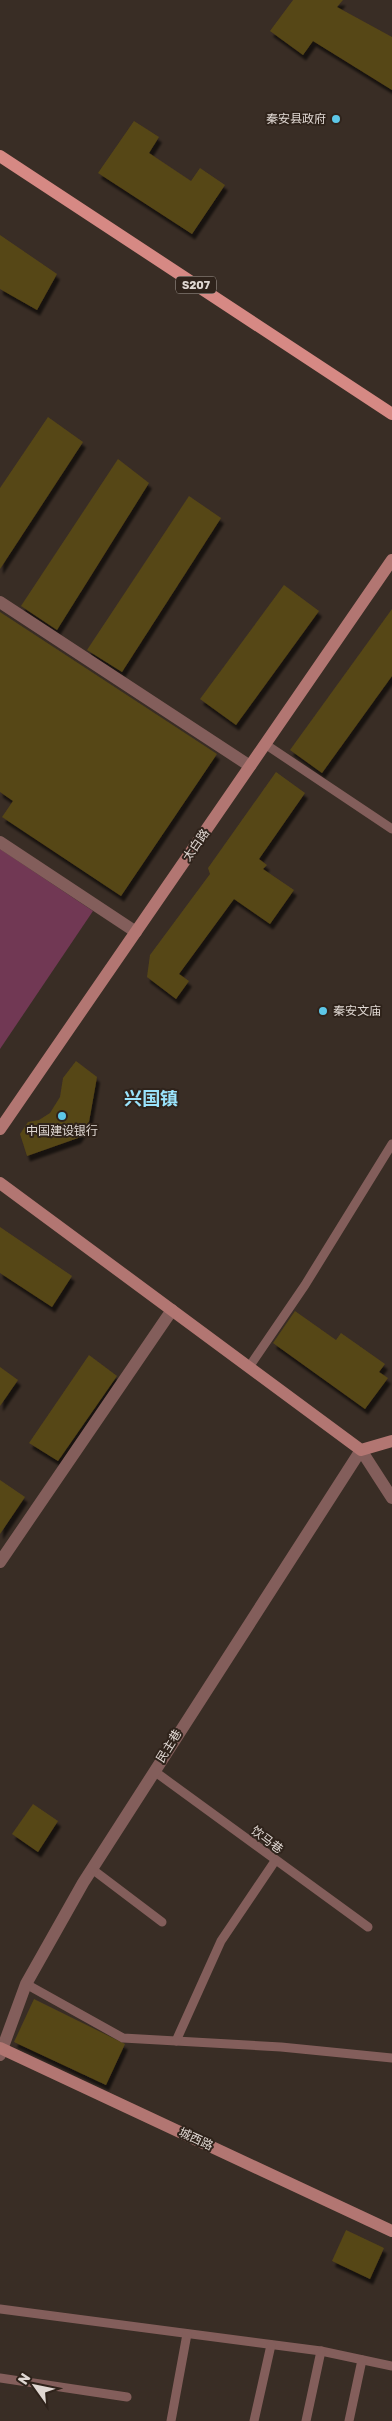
<svg xmlns="http://www.w3.org/2000/svg" width="392" height="2421" font-family="Rubik,'Noto Sans SC',sans-serif">
	<style>
		.green { fill: #713854 }
		.building { fill: #564617; filter: url(#shadow) }
		.lines { fill: none; stroke-linecap: round; stroke-linejoin: round }
		.lane { stroke: #835e5b; stroke-width: 9 }
		.street { stroke: #835e5b; stroke-width: 12 }
		.secondary { stroke: #b27672; stroke-width: 12 }
		.primary { stroke: #d68984; stroke-width: 12 }
		.poi-dot { fill: #5dc7e8; stroke: #2f231b; stroke-width: 2 }
		.labels { text-anchor: middle; stroke-width: 4; stroke-linejoin: round; paint-order: stroke }
		.shield { fill: #2f231b; stroke: #aba29c; stroke-width: 1 }
		.shield-label { font-size: 11px; font-weight: bold; fill: #e0d8d3 }
		.poi-label { font-size: 12px; fill: #e0d8d3; stroke: #2f231b; text-anchor: end }
		.street-label { font-size: 12px; fill: #e0d8d3; stroke: #2f231b }
		.district-label { font-size: 18px; font-weight: bold; fill: #9ae3fc; stroke: #2f231b }
	</style>
	<defs>
		<filter id="shadow"><feDropShadow dx="3" dy="5.5" stdDeviation="1" flood-color="#0009"/></filter>
	</defs>
	<rect width="100%" height="100%" fill="#392d25"/>
	<!-- green -->
	<path class="green" d="M0 849 93 911 0 1049Z"/>
	<!-- building -->
	<g class="building">
		<path d="M293 0H343L337 7 392 37V90L313 41 303 55 270 31Z"/>
		<path d="M134 121 159 137 149 153 191 181 200 168 225 185 192 234 98 173Z"/>
		<path d="M0 235 57 274 37 310 0 289Z"/>
		<path d="M48 417 83 442 0 569V488Z"/>
		<path d="M118 459 149 483 57 630 21 606Z"/>
		<path d="M189 496 221 518 122 672 87 650Z"/>
		<path d="M284 585 319 611 236 725 200 699Z"/>
		<path d="M392 609V676L322 773 290 750Z"/>
		<path d="M0 612 217 754 121 896 2 817 13 801 0 792Z"/>
		<path d="M276 772 305 793 259 859 267 865 263 869 294 890 270 924 234 899 179 974 189 981 176 999 147 977 150 955 210 874 208 868Z"/>
		<path d="M76 1061 97 1077 89 1122 78 1138 27 1156 20 1134 28 1122 39 1120 50 1113 60 1097 63 1078Z"/>
		<path d="M0 1227 72 1276 52 1307 0 1273Z"/>
		<path d="M295 1311 336 1340 341 1333 385 1364 379 1372 388 1378 365 1409 273 1343Z"/>
		<path d="M89 1355 117 1376 58 1461 29 1443Z"/>
		<path d="M0 1367 18 1380 0 1406Z"/>
		<path d="M0 1480 25 1497 0 1534Z"/>
		<path d="M33 1804 58 1821 38 1852 12 1834Z"/>
		<path d="M34 1999 125 2044 106 2085 14 2042Z"/>
		<path d="M346 2230 384 2248 370 2279 332 2261Z"/>
	</g>
	<g class="lines">
		<!-- lane -->
		<g class="lane">
			<path d="M265 744 392 829"/>
			<path d="M249 1367 305 1285 392 1144"/>
			<path d="M154 1771 368 1927"/>
			<path d="M92 1869 162 1922"/>
			<path d="M26 1984 123 2038 281 2047 392 2058"/>
			<path d="M176 2041 221 1941 275 1861"/>
			<path d="M0 2309 321 2351 392 2366"/>
			<path d="M0 2378 127 2397"/>
			<path d="M171 2421 187 2334"/>
			<path d="M254 2421 271 2345"/>
			<path d="M306 2421 321 2351"/>
			<path d="M349 2421 362 2360"/>
		</g>
		<!-- street -->
		<g class="street">
			<path d="M0 602 250 766"/>
			<path d="M0 842 136 932"/>
			<path d="M0 1562 172 1310"/>
			<path d="M0 2055 26 1984 83 1883 361 1450 392 1498"/>
		</g>
		<!-- secondary -->
		<g class="secondary">
			<path d="M0 1129 392 560"/>
			<path d="M0 1183 361 1450 392 1441"/>
			<path d="M0 2048 392 2231"/>
		</g>
		<!-- primary -->
		<path class="primary" d="M0 156 392 414"/>
	</g>
	<!-- markers -->
	<g class="poi-dot">
		<circle cx="336" cy="119" r="5"/>
		<circle cx="323" cy="1011" r="5"/>
		<circle cx="62" cy="1116" r="5"/>
	</g>
	<g class="labels">
		<!-- shield labels -->
		<rect class="shield" x="176" y="276.5" width="40" height="17" rx="4"/>
		<g class="shield-label">
			<text x="196" y="289">S207</text>
		</g>
		<!-- poi labels -->
		<g class="poi-label">
			<text x="326" y="123">秦安县政府</text>
			<text x="333" y="1015" text-anchor="start">秦安文庙</text>
			<text x="62" y="1135" text-anchor="middle">中国建设银行</text>
		</g>
		<!-- street labels -->
		<g class="street-label">
			<text transform="translate(196 845) rotate(-55)" y="4">太白路</text>
			<text transform="translate(169 1746) rotate(-58)" y="4">民主巷</text>
			<text transform="translate(267 1840) rotate(37)" y="4">饮马巷</text>
			<text transform="translate(196 2139) rotate(25)" y="4">城西路</text>
		</g>
		<!-- district labels -->
		<g class="district-label">
			<text x="151" y="1105">兴国镇</text>
		</g>
	</g>
	<!-- north arrow -->
	<g transform="translate(35 2386) rotate(303)" stroke="#2f231b" stroke-width="4" paint-order="stroke">
	<path d="M0-4L9 19L0 12L-9 19Z" fill="#e0d8d3"/>
	<text y="-8" font-size="14" font-weight="bold" text-anchor="middle" fill="#e0d8d3">N</text>
	</g>
</svg>
